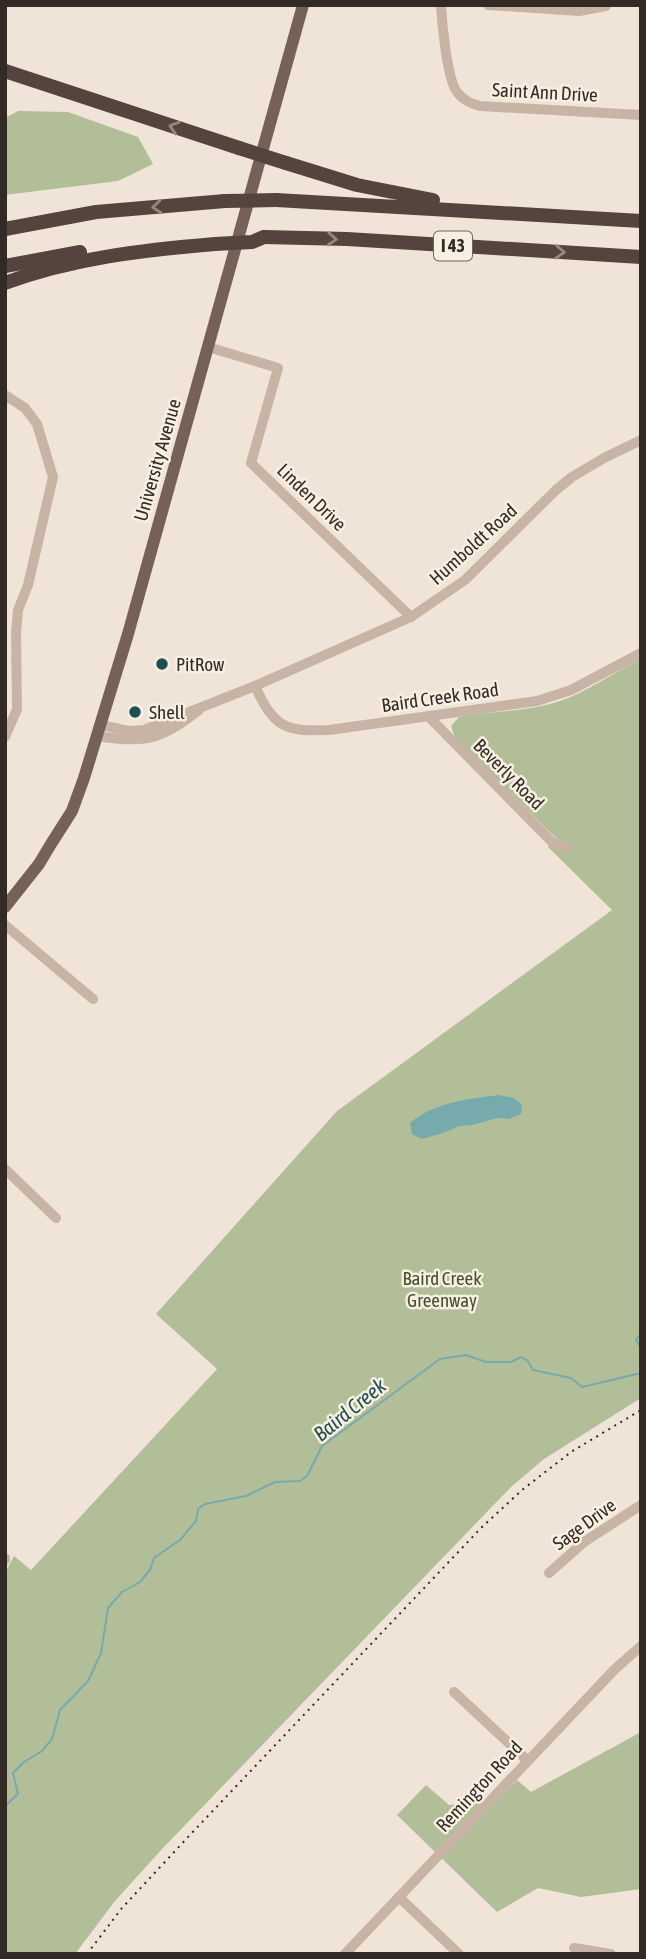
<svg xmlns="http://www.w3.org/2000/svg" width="646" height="1959" font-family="'Asap Condensed',sans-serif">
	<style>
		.green { fill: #b2be98 }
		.water { fill: #77aaac }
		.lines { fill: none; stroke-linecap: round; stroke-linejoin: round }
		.stream { stroke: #77aaac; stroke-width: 2 }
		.minor { stroke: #c8b4a4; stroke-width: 10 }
		.major { stroke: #756157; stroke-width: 12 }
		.highway { stroke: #54443d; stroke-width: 14 }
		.rail { stroke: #332a26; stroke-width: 2; stroke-dasharray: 2 5; stroke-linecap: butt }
		.highway-bridge { stroke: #54443d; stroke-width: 14 }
		.oneway { stroke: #96887f }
		.poi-dot { fill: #1c5053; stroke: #f8efe3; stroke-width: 2.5 }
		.labels { text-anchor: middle; stroke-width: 5; stroke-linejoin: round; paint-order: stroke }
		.shield { fill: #f8efe3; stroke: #6e655f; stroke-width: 2 }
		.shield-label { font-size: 18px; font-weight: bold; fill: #332a26 }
		.street-label { font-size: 19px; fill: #332a26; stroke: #f8efe3 }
		.poi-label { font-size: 19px; fill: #332a26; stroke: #f8efe3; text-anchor: start }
		.park-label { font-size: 19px; fill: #43512a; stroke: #f8efe3 }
		.water-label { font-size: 21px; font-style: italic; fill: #1c5053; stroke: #f8efe3 }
	</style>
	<rect width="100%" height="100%" fill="#f0e4d8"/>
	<!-- green -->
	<g class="green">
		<path d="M18 111 68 112 138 137 153 164 118 181 5 195V118Z"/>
		<path d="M641 659V1398L544 1459 511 1487 163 1848 115 1901 75 1954H5V1573L14 1556 31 1570 217 1369 156 1314 337 1111 612 910 548 847 556 838 455 738 451 726 459 717C492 711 525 712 557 702 587 693 613 672 641 659Z"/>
		<path d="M641 1732V1889L581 1897 538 1888 497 1912 397 1815 426 1785 449 1805 496 1801 517 1780 531 1792Z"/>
	</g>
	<!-- water -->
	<path class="water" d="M499 1095 514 1098 522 1105 521 1114 509 1119 497 1118 472 1125 459 1126 446 1132 422 1139 412 1134 410 1123C434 1102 469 1099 499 1095Z"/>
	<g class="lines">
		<!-- stream -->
		<g class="stream">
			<path d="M641 1334 636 1340 641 1348"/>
			<path d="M5 1806 18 1794 13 1773 24 1762 42 1751 52 1739 60 1710 88 1681 101 1653 108 1608 122 1592 140 1582 150 1570 154 1558 180 1540 196 1521 198 1509 205 1504 246 1496 275 1482 300 1481 307 1476 322 1446 440 1359 466 1355 486 1362H511L521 1357 528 1361 533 1370 571 1378 582 1387 641 1373"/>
		</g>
		<!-- minor -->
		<g class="minor">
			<path d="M441 5C442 23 447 79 457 92 463 100 471 104 480 106L641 115"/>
			<path d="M488 5 579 11 606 6"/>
			<path d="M208 347 278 368 251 463 411 617"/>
			<path d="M5 395 25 408 37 424 53 477 28 585 18 610 16 633 17 709 5 737"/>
			<path d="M255 686C274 727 284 732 329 730L537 701 571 690 641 653"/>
			<path d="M428 716 553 843 569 848"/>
			<path d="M101 725 128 731 144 730 255 686 411 617 465 580 556 490 572 477 604 458 641 440"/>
			<path d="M97 736C144 744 161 740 199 710"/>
			<path d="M5 925 93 999"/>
			<path d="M5 1169 56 1218"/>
			<path d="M5 1558V1560"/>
			<path d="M549 1573 584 1542 641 1505"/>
			<path d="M454 1692 527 1760"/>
			<path d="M399 1897 459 1954"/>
			<path d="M574 1948 611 1954"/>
			<path d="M345 1954 615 1669 641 1646"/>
		</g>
		<!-- major -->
		<path class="major" d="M5 907 39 864 51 844 72 811 84 778 128 634 303 5"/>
		<!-- highway -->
		<g class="highway">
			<path d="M5 71 239 148"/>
			<path d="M286 163 357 185 433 200"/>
			<path d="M276 200 641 221"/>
			<path d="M5 229 96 212 225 201"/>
			<path d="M264 237 347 239 641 257"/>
			<path d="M5 266 80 252"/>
			<path d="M5 283C73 258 143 250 215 244"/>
		</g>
		<!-- rail -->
		<path class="rail" d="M87 1954 122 1908 189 1836 481 1528 522 1490 571 1452 641 1410"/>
		<!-- highway-bridge -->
		<g class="highway-bridge">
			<path d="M239 148 286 163"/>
			<path d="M225 201 276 200"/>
			<path d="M215 244 252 242 264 237"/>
		</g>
	</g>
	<!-- one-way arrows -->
	<defs><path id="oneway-chevron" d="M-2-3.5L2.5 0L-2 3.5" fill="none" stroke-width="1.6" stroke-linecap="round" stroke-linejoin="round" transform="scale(1.75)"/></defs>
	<g class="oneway">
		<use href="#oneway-chevron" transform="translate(174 127) rotate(-162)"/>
		<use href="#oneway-chevron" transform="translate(157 207) rotate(175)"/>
		<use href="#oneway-chevron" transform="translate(332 239) rotate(3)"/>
		<use href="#oneway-chevron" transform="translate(560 252) rotate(3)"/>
	</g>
	<!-- markers -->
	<g class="poi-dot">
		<circle cx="162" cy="664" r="7"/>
		<circle cx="135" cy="712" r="7"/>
	</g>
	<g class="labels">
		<!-- shield labels -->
		<rect class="shield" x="434" y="231.5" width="38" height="29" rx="5"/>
		<g class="shield-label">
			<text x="453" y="252">I 43</text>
		</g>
		<!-- street labels -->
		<g class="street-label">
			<text transform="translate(545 92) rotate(3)" y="7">Saint Ann Drive</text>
			<text transform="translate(157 460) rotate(-74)" y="7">University Avenue</text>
			<text transform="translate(312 497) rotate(44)" y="7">Linden Drive</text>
			<text transform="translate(473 544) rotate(-42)" y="7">Humboldt Road</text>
			<text transform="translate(440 697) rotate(-8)" y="7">Baird Creek Road</text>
			<text transform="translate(509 774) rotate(45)" y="7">Beverly Road</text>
			<text transform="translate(584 1524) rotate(-36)" y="7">Sage Drive</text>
			<text transform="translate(479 1786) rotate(-47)" y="7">Remington Road</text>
		</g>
		<!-- poi labels -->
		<g class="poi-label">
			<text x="176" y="671">PitRow</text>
			<text x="149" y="719">Shell</text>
		</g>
		<!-- park labels -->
		<g class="park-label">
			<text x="442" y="1285">Baird Creek<tspan x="442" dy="22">Greenway</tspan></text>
		</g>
		<!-- water labels -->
		<g class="water-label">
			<text transform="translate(350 1410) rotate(-39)" y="7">Baird Creek</text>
		</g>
	</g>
	<!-- border -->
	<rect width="646" height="1959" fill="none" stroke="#332a26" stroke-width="14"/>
</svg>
